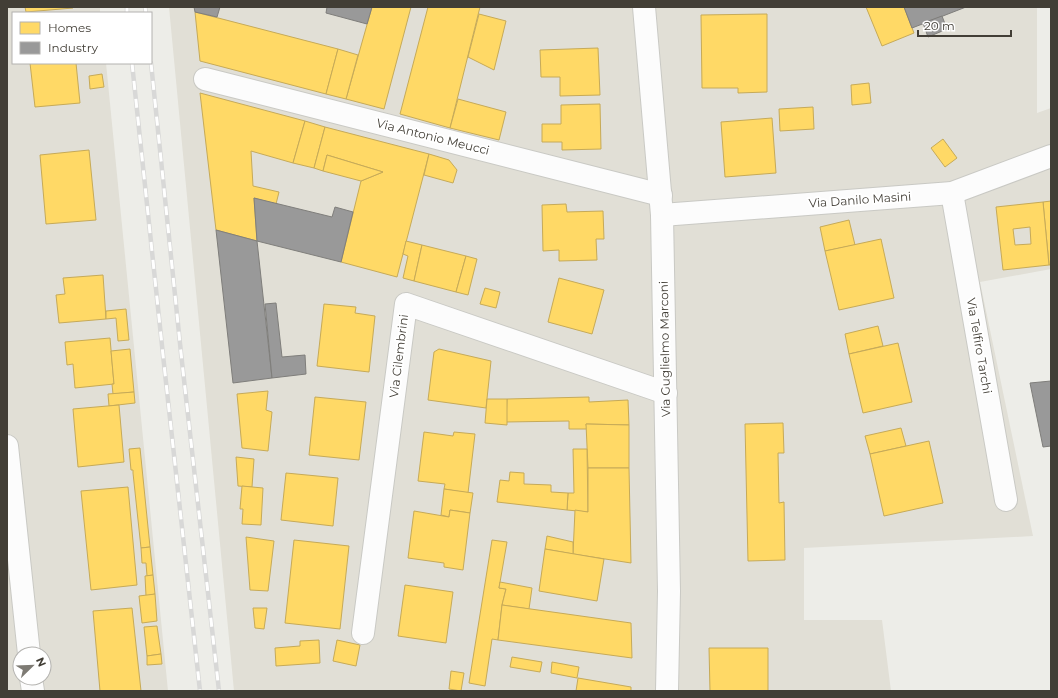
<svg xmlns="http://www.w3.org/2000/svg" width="1058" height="698" font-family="Montserrat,sans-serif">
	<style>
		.residential { fill: #e1dfd6; fill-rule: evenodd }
		.homes { fill: #ffd966; stroke: #c6aa58; fill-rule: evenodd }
		.industry { fill: #999; stroke: #7f7e7b }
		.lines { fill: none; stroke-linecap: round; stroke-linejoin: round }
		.minor-casing { stroke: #c9c9c4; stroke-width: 24 }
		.tertiary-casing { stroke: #c9c9c4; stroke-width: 24 }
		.minor { stroke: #fcfcfc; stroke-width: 22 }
		.tertiary { stroke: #fcfcfc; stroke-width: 22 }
		.rail-casing { stroke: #d8d8d7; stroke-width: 4.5 }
		.rail { stroke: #fff; stroke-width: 3; stroke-dasharray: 9; stroke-linecap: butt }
		.labels { text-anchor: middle; stroke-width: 4; stroke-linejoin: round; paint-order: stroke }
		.street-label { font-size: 12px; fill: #423e36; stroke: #fff }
	</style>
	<rect width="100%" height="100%" fill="#edede8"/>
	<!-- residential -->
	<g class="residential">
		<path d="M7 7H100V13H13V63H106L168 691H7ZM20 654H44V678H20Z"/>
		<path d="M169 7H1037V113L1051 108V269L980 282 1033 536 804 548V620H882L891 691H234Z"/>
	</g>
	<!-- homes -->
	<g class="homes">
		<path d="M25 7H73V8L26 12Z"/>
		<path d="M372 7H411L384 109 346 99Z"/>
		<path d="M428 7H480L450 128 400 114Z"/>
		<path d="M866 7H904L914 33 882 46Z"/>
		<path d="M195 12 338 49 326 94 200 61Z"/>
		<path d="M479 14 506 21 494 70 468 57Z"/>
		<path d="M767 14V92L738 93V88H702L701 15Z"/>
		<path d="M598 48 600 95 560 96V77H541L540 50Z"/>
		<path d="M338 49 358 55 346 99 326 94Z"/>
		<path d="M30 63H76L80 103 35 107Z"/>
		<path d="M102 74 104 87 90 89 89 76Z"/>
		<path d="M869 83 871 103 852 105 851 85Z"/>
		<path d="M200 93 305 121 293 163 251 151 253 186 279 192 276 204 254 198 257 241 216 230Z"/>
		<path d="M458 99 506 112 499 140 450 128Z"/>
		<path d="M600 104 601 149 562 150V142H542V124H561V105Z"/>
		<path d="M813 107 814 129 780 131 779 109Z"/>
		<path d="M772 118 776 173 725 177 721 122Z"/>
		<path d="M305 121 325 127 314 168 293 163Z"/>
		<path d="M325 127 429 154 397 277 341 262 361 181 383 172 327 155 323 171 314 168Z"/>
		<path d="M943 139 957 158 945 167 931 148Z"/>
		<path d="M89 150 96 220 46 224 40 155Z"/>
		<path d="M429 154 449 160 457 170 453 183 424 175Z"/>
		<path d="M327 155 383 172 361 181 323 171Z"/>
		<path d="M1051 201V265H1049L1043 202Z"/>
		<path d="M1043 202 1049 265 1003 270 996 207ZM1030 227 1031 244 1015 245 1013 229Z"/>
		<path d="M566 204 567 212 603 211 604 239H596L597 260 559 261V250L543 251 542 205Z"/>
		<path d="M849 220 855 245 825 251 820 227Z"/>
		<path d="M881 239 894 298 839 310 825 251Z"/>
		<path d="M406 241 422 245 414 281 403 278 408 256 403 254Z"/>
		<path d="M422 245 466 256 456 292 414 281Z"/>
		<path d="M466 256 477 259 468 295 456 292Z"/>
		<path d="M103 275 106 319 59 323 56 295 65 294 63 278Z"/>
		<path d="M559 278 604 290 592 334 548 322Z"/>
		<path d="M485 288 500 292 496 308 480 304Z"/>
		<path d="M324 304 356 307 355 313 375 316 369 372 317 366Z"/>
		<path d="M126 309 129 340 118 341 116 318 106 319V311Z"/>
		<path d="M878 326 883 346 849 354 845 334Z"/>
		<path d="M110 338 114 384 75 388 73 364 67 365 65 342Z"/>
		<path d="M898 343 912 402 863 413 849 354Z"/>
		<path d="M130 349 134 392 113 394 112 384H114L111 351Z"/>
		<path d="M439 349 491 361 486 408 428 400 434 352Z"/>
		<path d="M268 391 266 410 272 412 268 451 242 448 237 394Z"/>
		<path d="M134 392 135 403 109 406 108 394Z"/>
		<path d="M315 397 366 402 359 460 309 455Z"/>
		<path d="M589 397V402L628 400 629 425 586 424 587 429H569V421L506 422 507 399Z"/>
		<path d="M487 399H507V425L485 423Z"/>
		<path d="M119 405 124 462 78 467 73 409Z"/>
		<path d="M783 423 784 453H778L779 503 784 502 785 560 748 561 745 424Z"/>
		<path d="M586 424 629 425V468H588Z"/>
		<path d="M901 428 906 446 870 454 865 436Z"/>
		<path d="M424 432 453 436 454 432 475 434 468 493 444 489 445 484 418 481Z"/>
		<path d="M929 441 943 503 884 516 870 454Z"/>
		<path d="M140 448 150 547 141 548 133 473V470H131L129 449Z"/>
		<path d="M573 449H587L588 512 567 510 568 493H574Z"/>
		<path d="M236 457 254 459 252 487 238 486Z"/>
		<path d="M588 468H629L631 563 573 554 575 510 588 512Z"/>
		<path d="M510 472 524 473V484L551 485V492L568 493 567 510 497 502 500 480 509 481Z"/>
		<path d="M286 473 338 478 333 526 281 520Z"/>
		<path d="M242 486 263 488 261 525 242 524 243 509H240Z"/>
		<path d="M128 487 137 585 91 590 81 491Z"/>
		<path d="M444 489 473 493 470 513 450 510 449 517 441 515Z"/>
		<path d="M450 510 470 513 463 570 444 567V563L408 558 414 511 449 517Z"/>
		<path d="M547 536 573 542V554L545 549Z"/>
		<path d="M246 537 274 541 268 591 250 590Z"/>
		<path d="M294 540 349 546 340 629 285 623Z"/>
		<path d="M492 540 507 542 499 588 506 589 502 605 498 640 492 639 485 686 469 683Z"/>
		<path d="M150 547 153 575 147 576 146 563H142L141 548Z"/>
		<path d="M545 549 604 559 597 601 539 591Z"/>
		<path d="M153 575 155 594 146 596 145 576Z"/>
		<path d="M500 582 532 588 529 609 502 605 506 589 499 588Z"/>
		<path d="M405 585 453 592 446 643 398 636Z"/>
		<path d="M155 594 157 621 142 623 139 596Z"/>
		<path d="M502 605 631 623 632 658 498 640Z"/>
		<path d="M132 608 141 691H100L93 611Z"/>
		<path d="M253 608H267L264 629 255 628Z"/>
		<path d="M157 626 161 654 147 656 144 627Z"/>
		<path d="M319 640 320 663 276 666 275 648 300 646V641Z"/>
		<path d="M337 640 360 645 356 666 333 661Z"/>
		<path d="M709 648H768V691H710Z"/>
		<path d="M161 654 162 664 147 665V656Z"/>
		<path d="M512 657 542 662 540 672 510 667Z"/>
		<path d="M552 662 579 667 577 678 551 673Z"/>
		<path d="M451 671 464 673 461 691 449 689Z"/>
		<path d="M578 678 631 687V691H576Z"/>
	</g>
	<!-- industry -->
	<g class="industry">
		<path d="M194 7H220L217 17 195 12Z"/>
		<path d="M327 7H372L367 24 326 13Z"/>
		<path d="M904 7H966L912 28Z"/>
		<path d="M942 16 947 29 928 37 923 23Z"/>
		<path d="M254 198 332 217 335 207 353 212 341 262 257 241Z"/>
		<path d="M216 230 257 241 272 378 233 383Z"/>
		<path d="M276 303 282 357 305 355 306 374 272 378 265 304Z"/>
		<path d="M1051 381V446L1043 447 1030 383Z"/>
	</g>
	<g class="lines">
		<!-- minor casing -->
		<g class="minor-casing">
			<g id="minor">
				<path d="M205 79 661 195"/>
				<path d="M952 193 1006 500"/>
				<path d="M662 215 952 193 1051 156"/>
				<path d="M7 446 29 654"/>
				<path d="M363 633 406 304 666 393"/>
				<path d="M31 678 33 691"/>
			</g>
		</g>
		<!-- tertiary casing -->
		<g class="tertiary-casing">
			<path id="tertiary" d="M644 7 662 215 669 591 667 691"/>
		</g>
		<!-- minor -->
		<use href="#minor" class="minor"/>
		<!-- tertiary -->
		<use href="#tertiary" class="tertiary"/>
		<!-- rail casing -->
		<g class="rail-casing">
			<g id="rail">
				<path d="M127 7V13"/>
				<path d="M145 7 146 13"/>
				<path d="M132 63 163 355 200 691"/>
				<path d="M151 63 181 353 219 691"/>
			</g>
		</g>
		<!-- rail -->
		<use href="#rail" class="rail"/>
	</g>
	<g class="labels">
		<!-- street labels -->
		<g class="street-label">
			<text transform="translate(433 137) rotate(14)" y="4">Via Antonio Meucci</text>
			<text transform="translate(860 200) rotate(-4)" y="4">Via Danilo Masini</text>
			<text transform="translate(979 346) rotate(80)" y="4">Via Telfiro Tarchi</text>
			<text transform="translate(665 349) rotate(-91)" y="4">Via Guglielmo Marconi</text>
			<text transform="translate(399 356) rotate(-83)" y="4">Via Cilembrini</text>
		</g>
	</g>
	<!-- border -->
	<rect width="1058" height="698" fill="none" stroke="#423e36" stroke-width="16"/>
	<!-- legend -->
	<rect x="12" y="12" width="140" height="52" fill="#ffffff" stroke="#b3b2af"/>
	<rect x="20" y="22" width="20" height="12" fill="#ffd966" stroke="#b3b2af"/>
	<text x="48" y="32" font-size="12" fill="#423e36">Homes</text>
	<rect x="20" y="42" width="20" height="12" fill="#999999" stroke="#b3b2af"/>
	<text x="48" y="52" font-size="12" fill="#423e36">Industry</text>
	<!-- north arrow -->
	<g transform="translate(32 666) rotate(67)"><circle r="19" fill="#ffffff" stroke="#b3b2af"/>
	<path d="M0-3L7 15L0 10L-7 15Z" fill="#7e7b74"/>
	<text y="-6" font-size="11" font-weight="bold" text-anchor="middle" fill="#423e36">N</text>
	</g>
	<!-- scale -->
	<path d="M918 30v6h93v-6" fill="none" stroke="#423e36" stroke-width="2"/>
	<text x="924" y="30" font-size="12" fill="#423e36" stroke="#ffffff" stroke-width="3" paint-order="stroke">20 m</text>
</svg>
